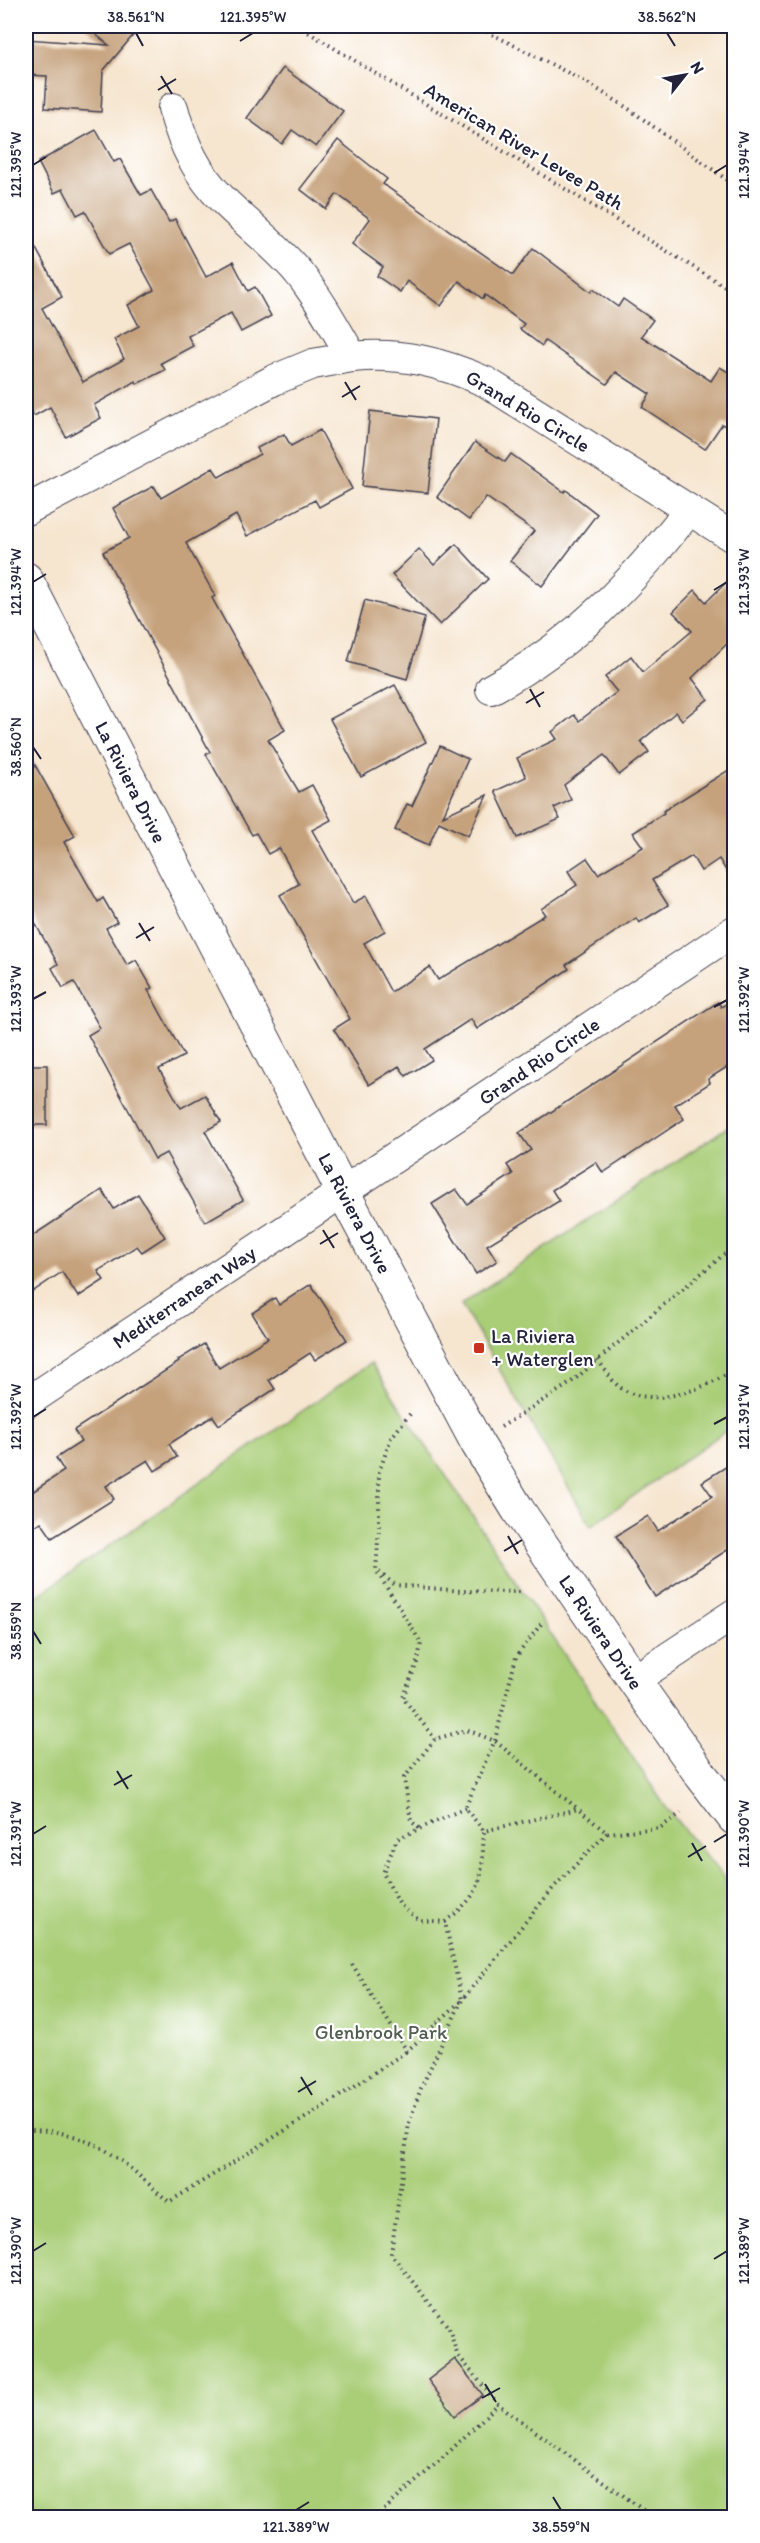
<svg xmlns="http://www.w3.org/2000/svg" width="760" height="2543" font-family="Itim,sans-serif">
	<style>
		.green { fill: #a9ce77; stroke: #667859; stroke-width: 1.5 }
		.building { fill: #c5a17b }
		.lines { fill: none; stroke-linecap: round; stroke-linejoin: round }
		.minor-casing { stroke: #423f51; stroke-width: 32 }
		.tertiary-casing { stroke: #423f51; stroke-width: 35 }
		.path { stroke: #423f51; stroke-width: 4; stroke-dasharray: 1.5 4.5; stroke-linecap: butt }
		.minor { stroke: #fff; stroke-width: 30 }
		.tertiary { stroke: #fff; stroke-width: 33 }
		.ticks { fill: none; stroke: #22223b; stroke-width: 2 }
		.poi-dot { fill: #c8321e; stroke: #fff; stroke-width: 2 }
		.labels { text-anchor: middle; stroke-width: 4.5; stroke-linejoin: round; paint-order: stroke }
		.street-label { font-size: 20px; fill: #22223b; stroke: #fff }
		.poi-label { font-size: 20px; fill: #22223b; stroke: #fff; text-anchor: start }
		.park-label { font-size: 20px; fill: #515e50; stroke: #fff }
		.neatline { fill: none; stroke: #22223b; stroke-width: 2 }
		.ticks-label { font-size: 15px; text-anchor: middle; fill: #22223b }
	</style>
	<rect width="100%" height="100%" fill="#fff"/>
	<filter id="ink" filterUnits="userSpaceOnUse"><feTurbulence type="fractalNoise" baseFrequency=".0167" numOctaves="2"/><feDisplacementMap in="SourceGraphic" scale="12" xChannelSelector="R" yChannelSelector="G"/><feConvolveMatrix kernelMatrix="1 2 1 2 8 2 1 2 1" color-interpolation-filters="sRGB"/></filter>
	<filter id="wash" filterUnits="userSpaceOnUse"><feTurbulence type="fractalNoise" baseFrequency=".008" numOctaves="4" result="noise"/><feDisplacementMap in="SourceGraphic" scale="24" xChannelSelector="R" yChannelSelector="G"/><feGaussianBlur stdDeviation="1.35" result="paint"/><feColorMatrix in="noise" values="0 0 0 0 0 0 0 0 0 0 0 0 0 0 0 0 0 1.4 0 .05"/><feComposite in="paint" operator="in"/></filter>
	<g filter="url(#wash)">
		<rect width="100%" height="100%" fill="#f6e5cf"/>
		<!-- green -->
		<g class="green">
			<path d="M734 1123V1425L591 1526 461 1304Z"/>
			<path d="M371 1363 667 1809 734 1890V2517H26V1604Z"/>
		</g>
		<g id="blocks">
			<!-- building -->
			<g class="building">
				<path d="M85 26H141L103 71 101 112 45 108 47 76 26 75V39L109 45Z"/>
				<path d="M283 68 343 111 316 147 292 130 282 144 247 118Z"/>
				<path d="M96 130 114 162 120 159 141 195 151 190 169 222 175 219 206 277 233 262 248 291 255 287 271 316 241 332 231 313 188 336 193 346 161 363 165 370 137 384 136 381 94 405 101 418 66 437 50 407 34 416 26 401V230L62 297 42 308 83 382 124 359 114 339 139 326 128 305 154 290 129 244 109 254 85 211 77 215 63 189 54 193 38 162Z"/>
				<path d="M338 140 387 179 383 184 513 275 533 248 591 292 593 289 618 307 623 299 653 320 641 336 711 381 720 367 735 376V432L722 424 705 449 642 407 650 394 616 372 607 384 545 341 542 346 520 329 524 324 485 295 483 299 459 281 441 306 407 281 400 292 377 276 383 267 352 244 370 219 337 194 326 209 300 189Z"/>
				<path d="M370 411 436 419 428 493 362 486Z"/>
				<path d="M320 430 352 489 319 507 315 500 247 536 236 515 186 543 215 596 212 598 285 730 268 740 299 792 312 785 331 820 312 830 353 903 366 896 385 931 364 943 391 992 430 967 438 980 545 915 541 909 577 885 568 871 587 858 598 874 643 847 633 833 664 813 663 811 735 766V885L719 859 701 871 692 856 652 880 668 905 639 923 636 918 566 965 569 969 477 1029 471 1019 425 1049 432 1060 406 1076 399 1066 369 1085 334 1029 350 1019 280 895 299 884 279 848 268 854 256 833 252 835 206 754 210 752 103 552 129 538 113 508 154 486 161 498 213 468 219 477 260 454 257 448 284 434 291 446Z"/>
				<path d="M475 442 505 462 511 454 564 492 566 490 597 514 542 586 510 561 534 531 486 497 469 520 437 497Z"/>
				<path d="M456 544 488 579 440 625 392 575 419 549 434 565Z"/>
				<path d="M735 574V636L692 678 708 699 682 720 676 712 641 741 649 752 619 775 604 755 564 785 571 800 554 808 560 819 517 838 495 791 526 777 517 758 557 739 552 732 574 715 579 721 617 692 605 677 631 656 643 672 692 631 673 612 695 590 706 602Z"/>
				<path d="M365 600 425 617 407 679 348 662Z"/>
				<path d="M395 685 426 742 361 777 330 719Z"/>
				<path d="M440 746 468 759 443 816 487 795 468 836 439 822 429 845 395 830 407 804 412 806Z"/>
				<path d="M26 749 75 836 64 842 98 902 103 898 117 922 106 928 127 965 136 960 152 988 148 990 184 1056 159 1069 181 1108 205 1095 221 1122 205 1131 243 1200 205 1222 166 1153 155 1159 88 1035 100 1028 74 982 63 988 52 968 58 964 26 907Z"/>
				<path d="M735 999V1062L708 1079 710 1083 675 1105 684 1119 603 1173 596 1162 552 1190 559 1201 487 1245 497 1261 476 1274 432 1204 456 1189 467 1204 513 1174 507 1165 531 1150 519 1133 718 1002 721 1007Z"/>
				<rect x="26" y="1065" width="21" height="60"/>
				<path d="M102 1190 114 1209 138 1194 165 1237 142 1252 137 1246 98 1271 104 1280 78 1297 62 1272 26 1296V1240Z"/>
				<path d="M311 1284 347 1340 315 1360 310 1353 269 1380 275 1389 219 1425 213 1416 169 1444 177 1457 155 1471 148 1460 106 1486 114 1499 52 1538 41 1522 26 1532V1496L64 1471 56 1458 81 1442 74 1430 179 1362 178 1360 204 1344 219 1368 268 1338 252 1313 275 1298 279 1305Z"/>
				<path d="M735 1461V1545L655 1597 616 1536 648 1516 658 1531 712 1496 702 1482Z"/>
				<path d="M455 2359 483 2395 455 2416 428 2380Z"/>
			</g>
		</g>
	</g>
	<g filter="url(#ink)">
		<use href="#blocks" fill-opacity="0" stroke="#423f51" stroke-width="1.5"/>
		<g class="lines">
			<!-- minor casing -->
			<g class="minor-casing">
				<g id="minor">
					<path d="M173 108C182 142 197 174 222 199 247 224 275 245 298 272 319 298 335 328 352 357 401 352 441 362 486 382L734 538"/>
					<path d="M26 510 274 380 313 364 352 357"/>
					<path d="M491 689C572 646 634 581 689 510"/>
					<path d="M26 1403 734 931"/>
					<path d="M634 1680 734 1614"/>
				</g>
			</g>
			<!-- tertiary casing -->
			<g class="tertiary-casing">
				<path id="tertiary" d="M26 579 343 1192 477 1443 518 1510 634 1680 701 1775 734 1818"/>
			</g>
			<!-- path -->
			<g class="path">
				<path d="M298 26 734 292"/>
				<path d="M476 26 586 82 629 109 734 185"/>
				<path d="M598 1360C603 1367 609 1376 615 1383 646 1413 704 1389 734 1370"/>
				<path d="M410 1414 391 1438 379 1472V1527L376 1570 421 1643 418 1660 403 1698 435 1739"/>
				<path d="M501 1427 569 1384 734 1246"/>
				<path d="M379 1572 395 1585 462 1591 520 1592"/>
				<path d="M541 1624 516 1657 495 1740 465 1808 484 1831 578 1809 607 1833 660 1828 681 1813"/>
				<path d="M465 1808 397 1839 383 1873 400 1905 419 1920 445 1922C486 1890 481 1879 484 1831"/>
				<path d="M419 1828 411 1821 404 1778 435 1739 467 1730 495 1741 578 1809"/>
				<path d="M607 1833 554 1887 462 2000 421 2088 409 2123 391 2254 449 2328 457 2354 498 2404 654 2518"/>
				<path d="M352 1964 407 2051 462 2000 445 1922"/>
				<path d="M26 2130C95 2130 120 2159 169 2202L323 2107 407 2051"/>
				<path d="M375 2518 448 2453 498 2404"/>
			</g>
			<!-- minor -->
			<use href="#minor" class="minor"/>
			<!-- tertiary -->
			<use href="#tertiary" class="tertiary"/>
		</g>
	</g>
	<!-- ticks -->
	<path class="ticks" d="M136 33 143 46M667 33 675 46M240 41 253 33M161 76 172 94M158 90 176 79M33 165 46 157M714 173 727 165M345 382 356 400M342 397 360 386M33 582 46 574M714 590 727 582M530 689 540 707M526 703 544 692M33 747 41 759M139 923 150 941M136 938 154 927M33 999 46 992M714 1007 727 1000M323 1230 334 1248M320 1244 338 1233M33 1417 46 1409M714 1424 727 1417M508 1536 518 1554M504 1551 522 1540M33 1631 41 1644M117 1771 128 1789M114 1785 132 1775M33 1834 46 1826M714 1842 727 1834M692 1843 702 1861M688 1857 706 1846M301 2077 312 2095M298 2092 316 2081M33 2251 46 2243M714 2259 727 2251M485 2384 496 2402M482 2398 500 2388M553 2497 561 2510M296 2510 309 2502"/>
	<!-- markers -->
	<rect class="poi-dot" x="473" y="1342" width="12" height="12" rx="3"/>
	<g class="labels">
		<!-- street labels -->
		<g class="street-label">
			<text transform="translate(524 146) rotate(31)" y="7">American River Levee Path</text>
			<text transform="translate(528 411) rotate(31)" y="7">Grand Rio Circle</text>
			<text transform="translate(131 782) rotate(63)" y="7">La Riviera Drive</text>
			<text transform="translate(539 1061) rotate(-34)" y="7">Grand Rio Circle</text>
			<text transform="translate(355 1213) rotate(62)" y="7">La Riviera Drive</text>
			<text transform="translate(184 1297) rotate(-34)" y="7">Mediterranean Way</text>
			<text transform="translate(601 1632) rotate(56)" y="7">La Riviera Drive</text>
		</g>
		<!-- poi labels -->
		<g class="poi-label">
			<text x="491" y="1343">La Riviera<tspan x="491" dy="23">+ Waterglen</tspan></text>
		</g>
		<!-- park labels -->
		<g class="park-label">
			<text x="381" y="2039">Glenbrook Park</text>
		</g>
	</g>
	<!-- margin -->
	<rect width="760" height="2543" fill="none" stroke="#fff" stroke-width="66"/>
	<!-- north arrow -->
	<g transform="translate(685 75) rotate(59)" stroke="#ffffff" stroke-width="4.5" paint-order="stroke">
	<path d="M0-4.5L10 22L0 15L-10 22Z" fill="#22223b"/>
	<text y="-9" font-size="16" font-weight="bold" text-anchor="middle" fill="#22223b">N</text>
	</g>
	<rect x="33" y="33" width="694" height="2477" class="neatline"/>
	<g class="ticks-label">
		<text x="136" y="22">38.561°N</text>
		<text x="253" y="22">121.395°W</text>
		<text x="667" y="22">38.562°N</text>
		<text transform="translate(16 165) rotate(-90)" y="5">121.395°W</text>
		<text transform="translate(744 165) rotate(-90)" y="5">121.394°W</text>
		<text transform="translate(16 582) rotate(-90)" y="5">121.394°W</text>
		<text transform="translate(744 582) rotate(-90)" y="5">121.393°W</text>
		<text transform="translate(16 747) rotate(-90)" y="5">38.560°N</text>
		<text transform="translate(16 999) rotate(-90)" y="5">121.393°W</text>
		<text transform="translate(744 1000) rotate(-90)" y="5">121.392°W</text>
		<text transform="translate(16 1417) rotate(-90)" y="5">121.392°W</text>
		<text transform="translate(744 1417) rotate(-90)" y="5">121.391°W</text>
		<text transform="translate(16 1631) rotate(-90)" y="5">38.559°N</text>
		<text transform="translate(16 1834) rotate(-90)" y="5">121.391°W</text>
		<text transform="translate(744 1834) rotate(-90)" y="5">121.390°W</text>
		<text transform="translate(16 2251) rotate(-90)" y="5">121.390°W</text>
		<text transform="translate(744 2251) rotate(-90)" y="5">121.389°W</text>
		<text x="296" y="2532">121.389°W</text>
		<text x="561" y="2532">38.559°N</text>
	</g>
</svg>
